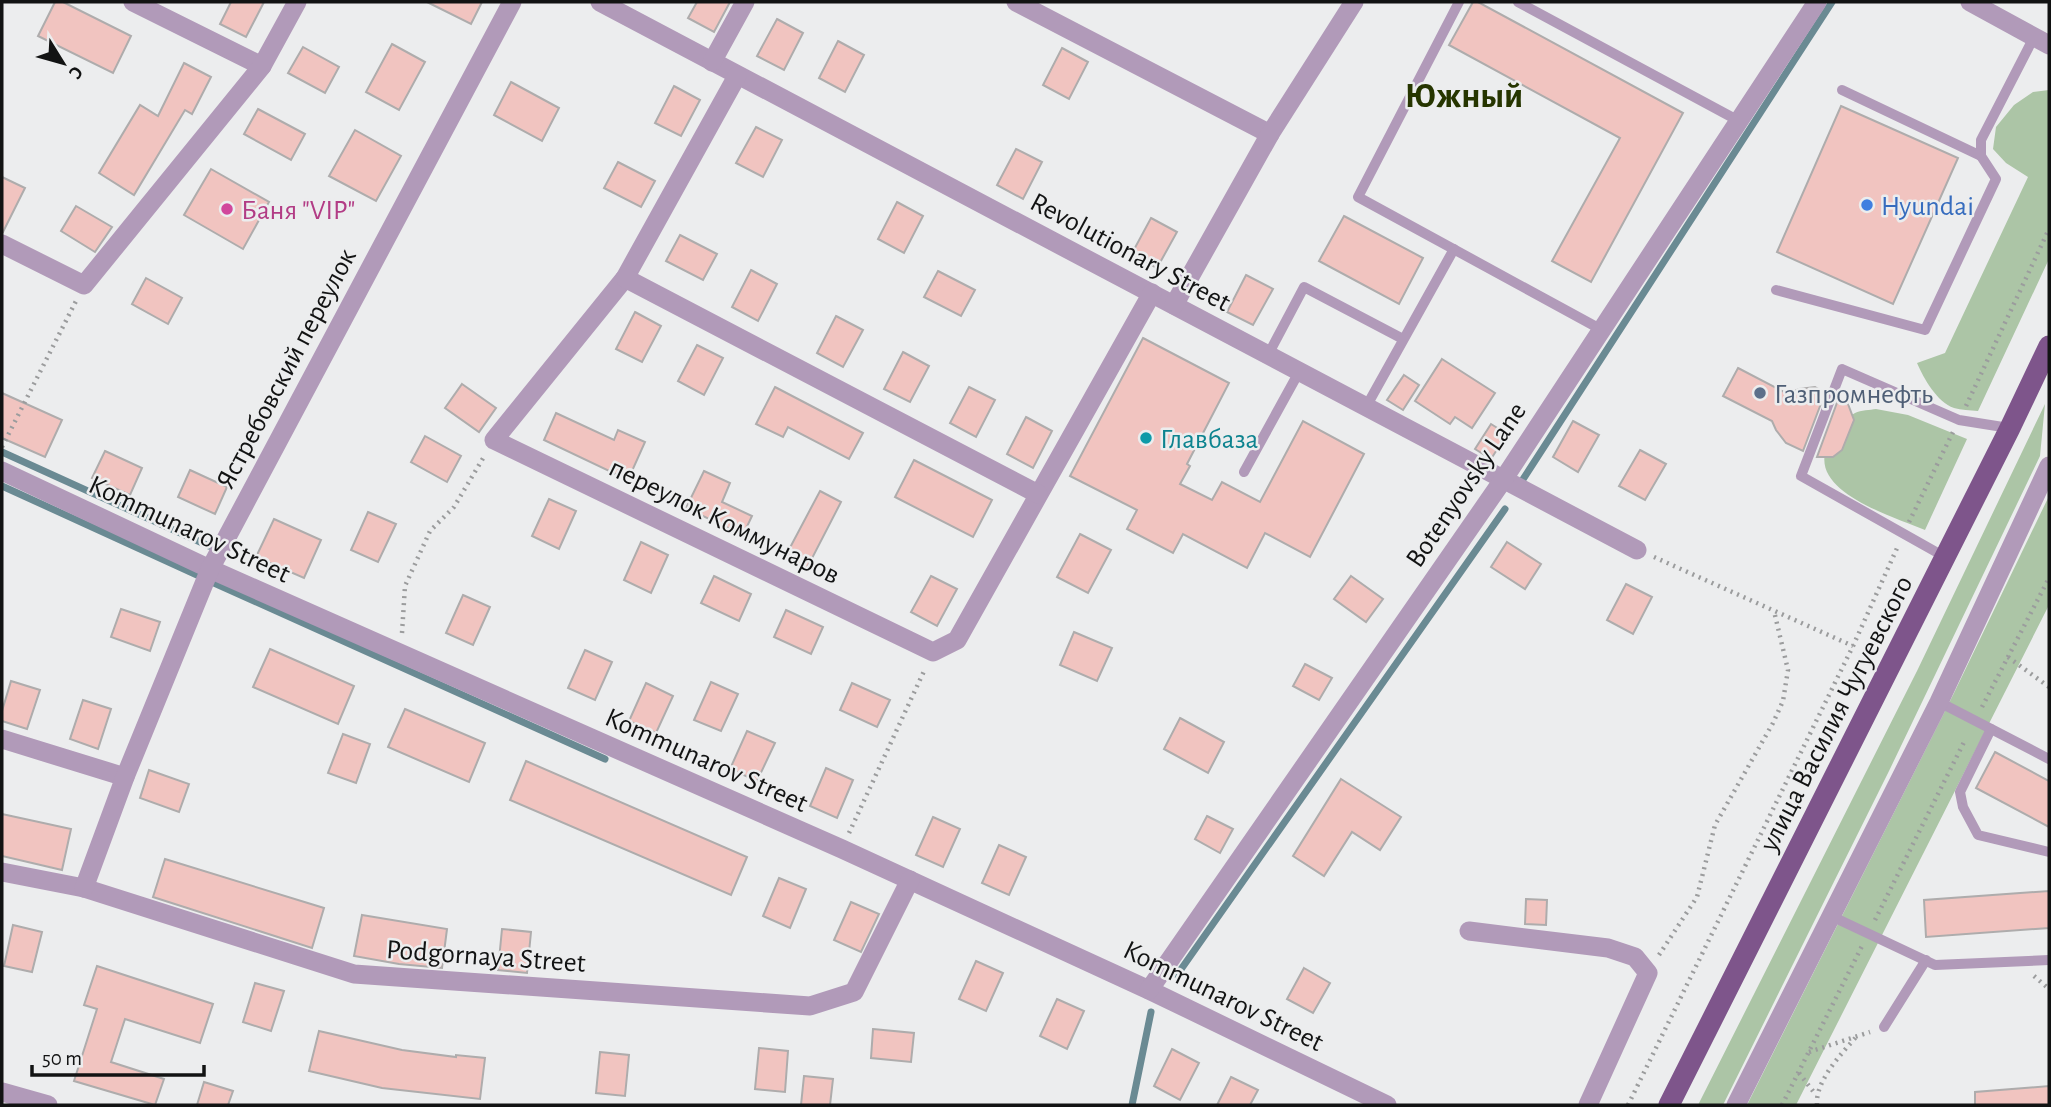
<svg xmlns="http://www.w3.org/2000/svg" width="2051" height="1107" font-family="'Alegreya Sans',sans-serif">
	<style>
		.green { fill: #acc5a6 }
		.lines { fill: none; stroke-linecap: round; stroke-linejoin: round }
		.stream { stroke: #6a8a93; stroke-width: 7 }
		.building { fill: #f1c4c0; stroke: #aeacac; stroke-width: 2 }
		.path { stroke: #9b9c9d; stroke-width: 4.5; stroke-dasharray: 2 5; stroke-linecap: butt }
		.lane { stroke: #b19ab9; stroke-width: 10 }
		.street { stroke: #b19ab9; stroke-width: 19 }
		.primary { stroke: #7e558b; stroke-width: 21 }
		.shop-dot { fill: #3f7fe0; stroke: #ecedee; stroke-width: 2.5 }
		.hotel-dot { fill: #d1479c; stroke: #ecedee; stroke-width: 2.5 }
		.service-dot { fill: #5c6f8a; stroke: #ecedee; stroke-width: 2.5 }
		.culture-dot { fill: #0f9aa8; stroke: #ecedee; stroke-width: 2.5 }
		.labels { text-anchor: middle; stroke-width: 5; stroke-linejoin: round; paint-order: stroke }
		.shop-label { font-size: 28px; fill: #366cbe; stroke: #ecedee; text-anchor: start }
		.hotel-label { font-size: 28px; fill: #b23c85; stroke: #ecedee; text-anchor: start }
		.street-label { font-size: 28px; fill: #121313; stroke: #ecedee }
		.service-label { font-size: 28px; fill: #4e5e75; stroke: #ecedee; text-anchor: start }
		.culture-label { font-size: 28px; fill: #0d838f; stroke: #ecedee; text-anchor: start }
		.district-label { font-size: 35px; font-weight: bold; fill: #263500; stroke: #ecedee }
	</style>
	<rect width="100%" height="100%" fill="#ecedee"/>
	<!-- green -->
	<g class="green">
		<path d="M2049 90V259L1978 411C1970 410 1961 410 1954 408 1937 402 1924 379 1917 363L1945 353 2028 177 2006 163 1993 149 1996 127 2014 105 2033 92Z"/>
		<path d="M2045 404 2040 456 1889 771 1723 1105H1698L1917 671Z"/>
		<path d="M1876 409 1908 415 1967 439 1925 530C1892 516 1795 488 1833 437 1838 430 1846 417 1855 413 1861 410 1870 410 1876 409Z"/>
		<path d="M2049 496V605L1796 1105H1747L1953 695Z"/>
	</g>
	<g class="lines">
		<!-- stream -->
		<g class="stream">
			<path d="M2 452 209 546"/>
			<path d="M2 486 197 575"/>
			<path d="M1518 487 1832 2"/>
			<path d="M214 583 605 759"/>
			<path d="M1177 975 1505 509"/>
			<path d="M1132 1105 1151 1012"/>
		</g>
	</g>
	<!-- building -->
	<g class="building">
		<path d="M55 2H63L131 36 113 73 38 36Z"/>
		<path d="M231 2H264L246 37 220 24Z"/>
		<path d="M427 2H482L471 24Z"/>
		<path d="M697 2H730L714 32 688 18Z"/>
		<path d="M1473 2H1478L1683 113 1591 282 1552 261 1620 138 1449 45Z"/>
		<path d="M777 19 803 33 784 70 757 56Z"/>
		<path d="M838 41 864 55 845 92 819 78Z"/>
		<path d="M392 44 425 62 399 110 366 92Z"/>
		<path d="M303 47 339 67 325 93 288 73Z"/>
		<path d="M1062 48 1088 62 1069 99 1043 85Z"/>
		<path d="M184 63 211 77 192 114 185 110 134 195 99 173 140 105 158 116Z"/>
		<path d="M511 82 559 108 542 141 494 115Z"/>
		<path d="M674 86 700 100 681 136 655 123Z"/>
		<path d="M1841 106 1958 158 1893 304 1777 252Z"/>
		<path d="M258 109 305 134 291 160 244 134Z"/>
		<path d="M756 127 782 140 763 177 736 163Z"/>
		<path d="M355 130 401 156 376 201 329 176Z"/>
		<path d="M1016 149 1042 162 1023 199 997 185Z"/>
		<path d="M618 162 655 181 641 207 604 188Z"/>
		<path d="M211 169 269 202 243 249 184 215Z"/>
		<path d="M2 177 25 188 3 232H2Z"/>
		<path d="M897 202 923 216 904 253 878 239Z"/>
		<path d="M76 206 112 227 95 252 61 231Z"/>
		<path d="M1344 216 1423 258 1399 304 1319 261Z"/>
		<path d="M1151 218 1177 232 1157 268 1131 255Z"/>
		<path d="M680 235 717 254 703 280 666 261Z"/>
		<path d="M751 270 777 284 758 321 732 307Z"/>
		<path d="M938 271 975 290 961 316 924 297Z"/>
		<path d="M1246 275 1273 289 1253 325 1227 312Z"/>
		<path d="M146 278 182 298 168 324 132 304Z"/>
		<path d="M635 312 661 326 642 362 616 349Z"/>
		<path d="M836 316 863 330 843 367 817 353Z"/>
		<path d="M1143 338 1229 383 1187 464 1190 466 1180 484 1212 500 1222 482 1260 502 1303 421 1364 454 1310 557 1265 533 1247 568 1183 534 1173 553 1127 529 1137 510 1070 476Z"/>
		<path d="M697 345 723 358 704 395 678 381Z"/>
		<path d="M903 352 929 366 910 402 884 389Z"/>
		<path d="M1442 359 1495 393 1472 428 1455 417 1450 424 1415 401Z"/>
		<path d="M1738 368 1788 394 1799 389 1815 387 1825 393 1803 451 1786 443 1776 430 1772 421 1723 396Z"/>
		<path d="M1404 375 1419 385 1403 410 1387 400Z"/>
		<path d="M462 384 496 408 479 432 445 408Z"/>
		<path d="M775 387 863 433 849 459 788 427 783 437 756 424Z"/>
		<path d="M969 387 995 400 976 437 950 423Z"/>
		<path d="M2 393 62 420 45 457 2 438Z"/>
		<path d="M1838 400 1848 404 1854 420 1842 450 1833 457H1817Z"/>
		<path d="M556 413 614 440 618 430 645 442 628 480 544 440Z"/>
		<path d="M1026 417 1052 431 1033 468 1007 454Z"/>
		<path d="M1573 421 1599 435 1578 472 1553 457Z"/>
		<path d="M1491 424 1507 434 1491 459 1475 449Z"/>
		<path d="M425 436 461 456 447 482 411 462Z"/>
		<path d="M1640 450 1666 464 1645 500 1619 486Z"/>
		<path d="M105 451 142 468 130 495 92 478Z"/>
		<path d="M914 460 992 500 973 537 895 497Z"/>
		<path d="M190 470 227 487 215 514 178 497Z"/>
		<path d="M704 471 730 483 722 502 752 516 743 535 686 508Z"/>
		<path d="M820 491 841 502 807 568 785 557Z"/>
		<path d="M549 499 576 511 559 549 532 536Z"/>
		<path d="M368 512 396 524 378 562 351 550Z"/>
		<path d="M274 519 321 540 304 578 256 557Z"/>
		<path d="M1080 534 1111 550 1088 593 1057 577Z"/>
		<path d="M641 542 668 555 651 593 624 580Z"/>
		<path d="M1507 542 1541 564 1525 589 1491 567Z"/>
		<path d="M714 576 751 594 739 621 701 603Z"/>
		<path d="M931 576 957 589 937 626 911 612Z"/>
		<path d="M1351 576 1383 599 1366 622 1334 599Z"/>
		<path d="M1626 584 1652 597 1633 634 1607 620Z"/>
		<path d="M463 595 490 607 473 645 446 633Z"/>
		<path d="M121 609 160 622 150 651 111 637Z"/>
		<path d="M786 610 823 627 811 654 774 637Z"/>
		<path d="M1074 632 1112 648 1097 681 1060 665Z"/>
		<path d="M270 649 354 686 338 724 253 687Z"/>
		<path d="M585 650 612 662 595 700 568 688Z"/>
		<path d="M1305 664 1332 678 1319 700 1293 686Z"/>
		<path d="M11 681 40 690 27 729 2 721V711Z"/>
		<path d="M711 682 738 694 721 731 694 720Z"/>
		<path d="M646 683 673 696 656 733 629 721Z"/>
		<path d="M852 683 890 700 877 727 840 710Z"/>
		<path d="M83 700 111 709 98 749 70 739Z"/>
		<path d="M405 709 485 743 469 782 388 747Z"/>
		<path d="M1180 718 1224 742 1208 773 1164 749Z"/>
		<path d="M747 731 775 743 757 781 730 769Z"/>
		<path d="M343 734 370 744 356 783 328 773Z"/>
		<path d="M1995 752 2049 781V827L1976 788Z"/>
		<path d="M526 761 747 857 731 895 510 800Z"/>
		<path d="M826 768 853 780 837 818 810 806Z"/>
		<path d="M149 770 189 784 179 812 140 798Z"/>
		<path d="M1341 779 1401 817 1380 850 1352 832 1324 876 1293 856Z"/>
		<path d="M2 814 71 829 62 870 2 856Z"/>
		<path d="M1207 816 1233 829 1220 853 1195 839Z"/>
		<path d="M933 817 960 829 943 867 916 855Z"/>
		<path d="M999 845 1026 857 1009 895 982 883Z"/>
		<path d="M165 859 324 908 312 948 153 897Z"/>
		<path d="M779 878 806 889 790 928 763 916Z"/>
		<path d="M2049 891V928L1926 937 1924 900Z"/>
		<path d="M1526 899 1547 900 1546 925 1525 924Z"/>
		<path d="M851 902 879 914 861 952 834 940Z"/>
		<path d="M362 915 447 929 442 968 399 964 354 956Z"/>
		<path d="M13 925 42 932 32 972 4 966Z"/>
		<path d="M502 929 531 932 527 973 498 970Z"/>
		<path d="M976 961 1003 973 986 1011 959 999Z"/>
		<path d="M97 966 213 1004 200 1043 125 1019 111 1062 164 1079 155 1105 74 1081 97 1009 84 1005Z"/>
		<path d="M1304 968 1330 983 1313 1013 1287 999Z"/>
		<path d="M255 983 284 991 271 1031 243 1022Z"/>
		<path d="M1057 999 1084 1011 1067 1049 1040 1036Z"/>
		<path d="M873 1029 914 1033 911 1062 871 1058Z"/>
		<path d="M319 1031 402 1050 456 1057V1055L485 1058 480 1099 382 1088 309 1071Z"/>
		<path d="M759 1048 788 1051 785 1092 755 1089Z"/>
		<path d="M1172 1049 1199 1063 1180 1100 1154 1086Z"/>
		<path d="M600 1052 629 1055 625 1096 596 1093Z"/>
		<path d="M804 1076 833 1079 830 1105H801Z"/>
		<path d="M1231 1077 1258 1090 1250 1105H1217Z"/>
		<path d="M204 1082 233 1091 228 1105H197Z"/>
		<path d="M2049 1086V1105H1975V1092Z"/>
	</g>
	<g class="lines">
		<!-- path -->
		<g class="path">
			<path d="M1966 406 2049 229"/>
			<path d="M2 447 76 301"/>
			<path d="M1909 522 1953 432"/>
			<path d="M1654 557 1853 646"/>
			<path d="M402 633 405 586 430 531 454 507 485 455"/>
			<path d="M2008 657 2049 687"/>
			<path d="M1982 707 2049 578"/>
			<path d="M849 833 925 669"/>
			<path d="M1875 920 1965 740"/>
			<path d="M1659 955 1697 897 1715 825 1773 723 1783 701 1788 670 1774 611"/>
			<path d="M2034 976 2049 989"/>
			<path d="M1809 1052 1870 1032"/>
			<path d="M1799 1073 1816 1095"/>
			<path d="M1628 1105 1853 646 1898 546"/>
			<path d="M1782 1105 1862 946"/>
			<path d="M1817 1105C1815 1081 1842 1053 1857 1036"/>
		</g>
		<!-- lane -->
		<g class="lane">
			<path d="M1459 2 1358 197 1602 330"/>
			<path d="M1518 2 1739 121"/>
			<path d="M1842 90 1981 156"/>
			<path d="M1776 290 1925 330 1996 179 1981 156V140L2034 37"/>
			<path d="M1268 355 1304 287 1403 339"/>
			<path d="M1366 407 1454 249"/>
			<path d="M1244 472 1299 372"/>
			<path d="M1945 557 1801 476 1842 369 1959 420 2009 428"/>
			<path d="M1939 702 2049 759"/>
			<path d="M1991 729 1960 792 1963 807 1978 835 2049 852"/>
			<path d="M1831 916 1935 965 2049 960"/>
			<path d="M1884 1027 1926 960"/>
		</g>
		<!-- street -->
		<g class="street">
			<path d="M133 2 262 66"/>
			<path d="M600 2 1637 550"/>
			<path d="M1016 2 1270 134"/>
			<path d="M1970 2 2049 45"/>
			<path d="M712 62 745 2"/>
			<path d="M737 76 625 278 494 440 933 652 957 640 1152 293"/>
			<path d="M2 244 84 285 262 66 297 2"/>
			<path d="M625 278 1038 494"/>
			<path d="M1174 305 1270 134 1354 2"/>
			<path d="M2 471 210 569 842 849 1149 990 1387 1105"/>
			<path d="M2 739 125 777"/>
			<path d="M2 872 84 888 354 974 810 1006 854 992 910 880"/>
			<path d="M84 888 125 777 210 569 512 2"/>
			<path d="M1469 931 1608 948 1635 957 1648 973 1588 1105"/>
			<path d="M1149 990 1503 480 1817 2"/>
			<path d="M2 1092 48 1105"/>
			<path d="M1736 1105 1939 702 2049 466"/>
		</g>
		<!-- primary -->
		<path class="primary" d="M1669 1105 2010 428 2049 346"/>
	</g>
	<!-- markers -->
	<circle class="shop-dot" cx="1867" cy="205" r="7"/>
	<circle class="hotel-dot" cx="227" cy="209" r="7"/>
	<circle class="service-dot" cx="1760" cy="393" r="7"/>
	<circle class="culture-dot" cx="1146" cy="438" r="7"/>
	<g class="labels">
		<!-- shop labels -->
		<g class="shop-label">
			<text x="1881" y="215">Hyundai</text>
		</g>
		<!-- hotel labels -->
		<g class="hotel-label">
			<text x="241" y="219">Баня "VIP"</text>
		</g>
		<!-- street labels -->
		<g class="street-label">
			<text transform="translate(1131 251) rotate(28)" y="10">Revolutionary Street</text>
			<text transform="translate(285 368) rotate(-62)" y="10">Ястребовский переулок</text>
			<text transform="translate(1465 484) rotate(-56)" y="10">Botenyovsky Lane</text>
			<text transform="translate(725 520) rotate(26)" y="10">переулок Коммунаров</text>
			<text transform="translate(190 528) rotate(25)" y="10">Kommunarov Street</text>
			<text transform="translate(1835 713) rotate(-63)" y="10">улица Василия Чугуевского</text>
			<text transform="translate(707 759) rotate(24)" y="10">Kommunarov Street</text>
			<text transform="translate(486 955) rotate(4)" y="10">Podgornaya Street</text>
			<text transform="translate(1224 995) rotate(26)" y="10">Kommunarov Street</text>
		</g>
		<!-- service labels -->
		<g class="service-label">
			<text x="1774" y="403">Газпромнефть</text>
		</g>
		<!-- culture labels -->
		<g class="culture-label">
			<text x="1160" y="448">Главбаза</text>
		</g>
		<!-- district labels -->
		<g class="district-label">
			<text x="1464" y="107">Южный</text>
		</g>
	</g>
	<!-- border -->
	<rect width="2051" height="1107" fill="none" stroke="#121313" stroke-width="7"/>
	<!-- north arrow -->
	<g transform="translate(63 63) rotate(127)" stroke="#ecedee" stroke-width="5" paint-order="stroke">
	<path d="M0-5L12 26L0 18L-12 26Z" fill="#121313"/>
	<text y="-10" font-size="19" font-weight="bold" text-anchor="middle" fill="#121313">С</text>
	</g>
	<!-- scale -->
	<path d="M32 1065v10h172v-10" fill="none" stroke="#121313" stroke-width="3.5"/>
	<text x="42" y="1065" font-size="21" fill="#121313" stroke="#ecedee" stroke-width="5" paint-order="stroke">50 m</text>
</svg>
